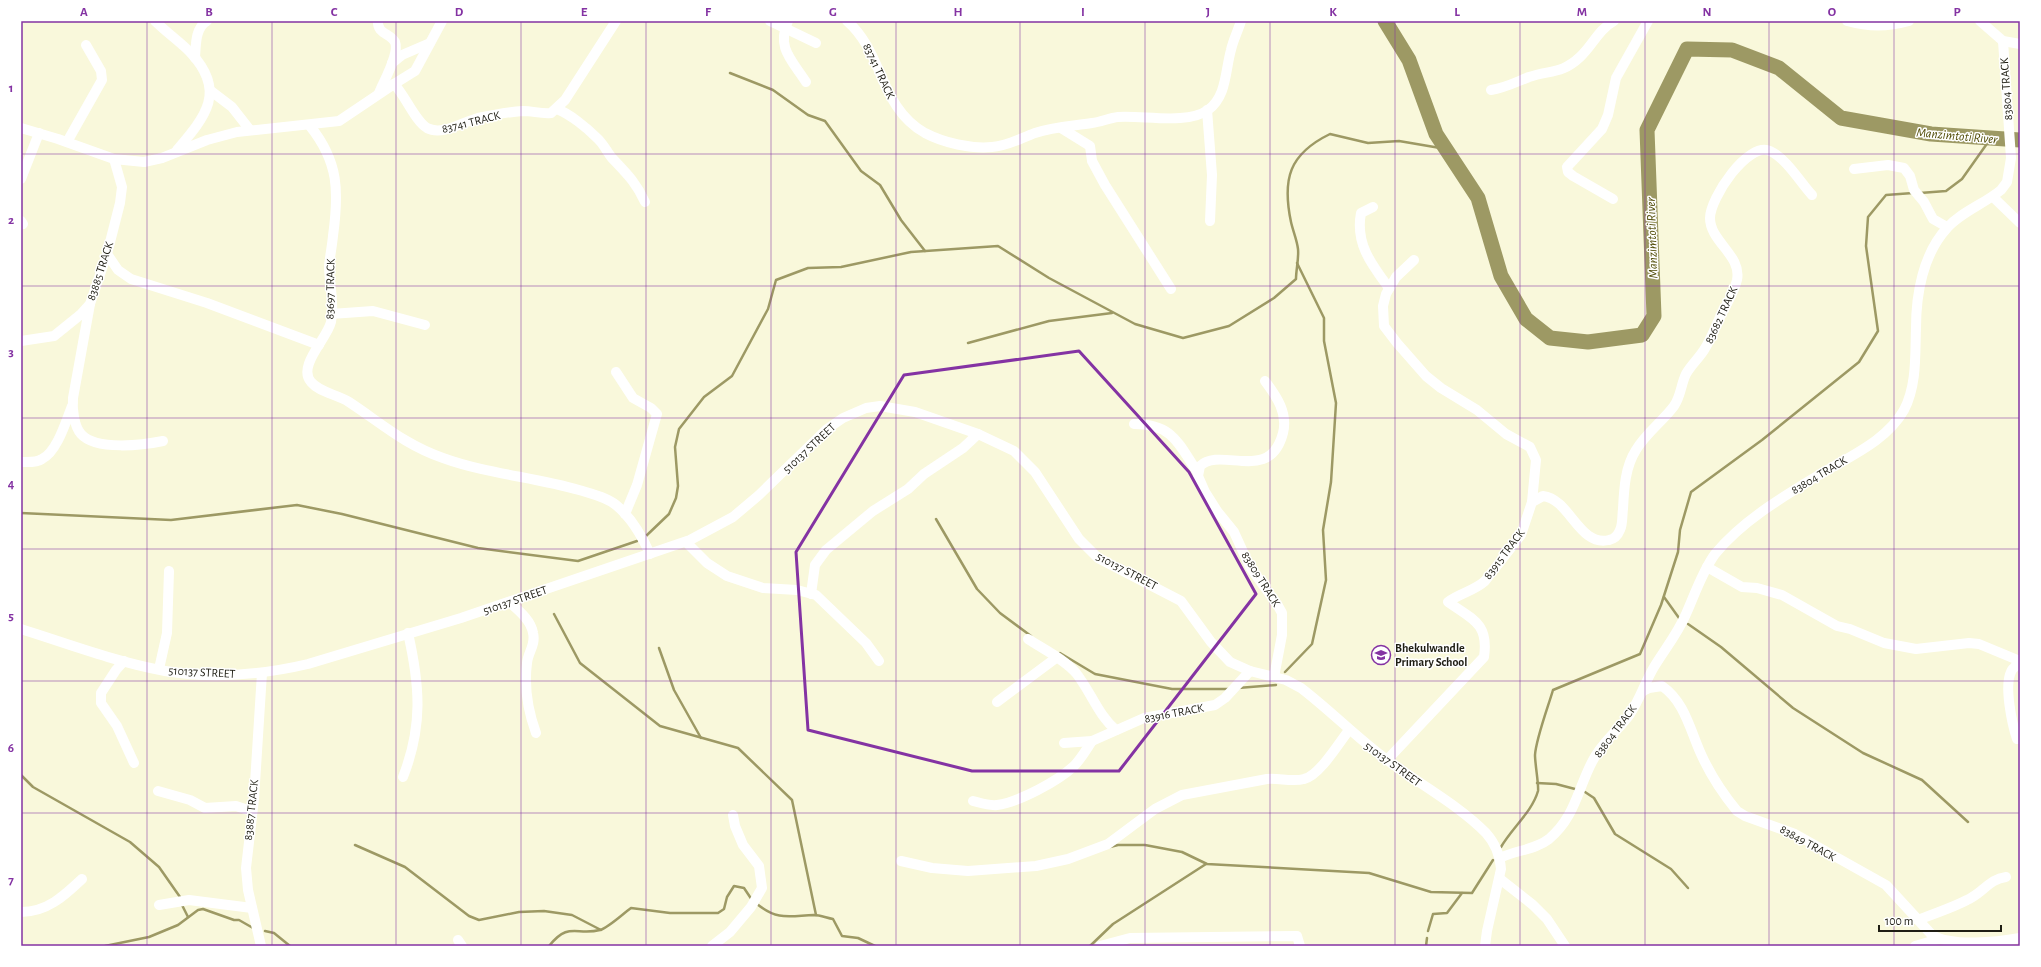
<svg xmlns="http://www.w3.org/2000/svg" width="2041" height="967" font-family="'Alegreya Sans',sans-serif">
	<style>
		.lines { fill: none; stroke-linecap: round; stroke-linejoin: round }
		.stream { stroke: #9d9964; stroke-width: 2.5 }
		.river { stroke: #9d9964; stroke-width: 15 }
		.minor { stroke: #fff; stroke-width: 10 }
		.marked { fill: none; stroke: #8433a3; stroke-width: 3; stroke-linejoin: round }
		.grid { fill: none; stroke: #8433a3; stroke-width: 1; stroke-opacity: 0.55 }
		.labels { text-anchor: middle; stroke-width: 3; stroke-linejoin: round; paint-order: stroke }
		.street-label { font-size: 12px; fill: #1f1e14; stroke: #fff }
		.poi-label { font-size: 12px; font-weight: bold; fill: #1f1e14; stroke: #fff; text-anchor: start }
		.water-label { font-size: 13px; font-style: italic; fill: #4f4a05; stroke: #fff }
		.neatline { fill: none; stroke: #8433a3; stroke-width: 1.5 }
		.grid-label { font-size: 13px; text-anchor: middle; font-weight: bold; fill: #8433a3 }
	</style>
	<rect width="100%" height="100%" fill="#f9f8db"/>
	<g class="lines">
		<!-- stream -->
		<g class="stream">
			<path d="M730 73 773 90 808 115 825 121 861 171 880 185 901 220 925 251"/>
			<path d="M1920 193 1946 191 1962 179 1991 138"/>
			<path d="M968 343 1049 321 1112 313"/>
			<path d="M21 513 171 520 297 505 342 514 478 548 578 561 637 541"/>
			<path d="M936 519 977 589 1000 613 1031 636"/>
			<path d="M646 536 669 514 676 498 678 486 675 447 679 429 704 397 732 376 768 309 776 280 808 268 841 267 911 252 998 246 1049 278 1135 324 1183 338 1229 326 1274 298 1296 279C1296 270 1299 258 1298 249 1297 240 1293 231 1291 222 1282 179 1289 154 1330 134L1368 143 1399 141 1446 149"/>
			<path d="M1664 597 1679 618"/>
			<path d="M554 614 580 663 660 726 738 748 792 800 816 915"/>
			<path d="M1688 624 1721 647 1793 708 1863 753 1922 780 1968 822"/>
			<path d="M659 648 674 690 701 738"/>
			<path d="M1060 653 1095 674 1172 689H1229"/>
			<path d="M1285 672 1312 644 1326 580 1323 530 1331 482 1336 403 1324 341V318L1297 263"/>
			<path d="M1238 688 1276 685"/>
			<path d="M21 775 33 787 130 842 159 867 180 897"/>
			<path d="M1537 783 1556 784 1575 789"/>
			<path d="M1585 792 1594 798 1615 834 1671 869 1688 888"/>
			<path d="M355 845 405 867 469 916 479 920 519 912 544 911 572 915 601 930"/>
			<path d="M1110 847 1118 845H1145L1182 852 1207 864 1369 873 1431 892 1472 893 1493 860"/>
			<path d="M1501 847C1512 828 1532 812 1538 791 1539 786 1535 764 1535 755 1536 739 1548 707 1553 690L1640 654 1661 605 1678 552 1680 530 1691 492 1762 440 1859 362 1878 331 1866 246 1868 217 1886 195 1913 193"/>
			<path d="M757 904C778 921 789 916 814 915 820 915 827 918 833 919L842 936 858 938 875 946"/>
			<path d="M182 905 188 917"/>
			<path d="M265 931 274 933 290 946"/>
			<path d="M1428 931 1433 914 1447 913 1462 893"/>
			<path d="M105 946 149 937 178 925 198 910 203 909 234 920H239L253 928"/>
			<path d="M549 946C569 921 576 936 600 930 608 928 624 913 631 908L670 913H718L724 909 727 897 734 886 744 888 752 900"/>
			<path d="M1090 946 1113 924 1206 864"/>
			<path d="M1426 946 1427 938"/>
		</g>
		<!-- river -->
		<path class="river" d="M1385 21 1409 60 1436 134 1478 198 1501 276 1526 319 1550 338 1588 342 1642 335 1654 316 1647 130 1687 49 1732 50 1779 68 1841 118 1931 134 2020 140"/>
		<!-- minor -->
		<g class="minor">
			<path d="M155 21C166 32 179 41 190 52 227 91 206 116 177 150"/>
			<path d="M378 21C377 34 390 33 395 42 400 54 383 82 379 93"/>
			<path d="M770 21 816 43"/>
			<path d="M788 21C776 48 792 60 806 82"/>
			<path d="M847 21C884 53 879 107 925 133 944 143 971 149 992 147 1008 146 1021 138 1035 133 1053 127 1073 126 1092 123 1101 122 1109 118 1118 117 1143 115 1187 125 1208 110 1227 96 1225 71 1231 50 1233 40 1238 31 1241 21"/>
			<path d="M1847 21C1869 27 1887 27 1909 21"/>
			<path d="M1980 21 2003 41 2020 44"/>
			<path d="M195 58C196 45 195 28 207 21"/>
			<path d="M392 63 402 55 430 43"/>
			<path d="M394 84 415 71 442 21"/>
			<path d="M1491 90C1505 88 1516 82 1529 77 1550 70 1562 74 1580 57 1593 45 1598 30 1614 21"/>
			<path d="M211 91 232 107 250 130"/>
			<path d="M557 109C570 114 587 128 597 138 603 143 607 152 612 158 626 173 636 182 645 202"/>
			<path d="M1207 110 1212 175 1210 221"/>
			<path d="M310 126C339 162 339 192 333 236 332 246 330 256 329 266 329 284 335 304 331 322 327 339 297 366 311 382 320 393 337 394 349 402 381 423 405 445 443 458 487 474 535 477 579 490 592 494 606 497 616 505 632 518 642 536 650 554"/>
			<path d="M21 128 58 139 114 159 144 162 162 158 207 140 237 132 339 121 394 84C405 95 415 121 427 128 442 136 463 122 478 118 492 115 508 112 523 111 533 111 541 114 551 113L565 100 616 21"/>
			<path d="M1061 128 1090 146 1092 161 1105 185 1171 289"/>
			<path d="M67 142 102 80 101 71 86 45"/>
			<path d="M1854 169 1888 165 1904 168 1910 176 1914 190 1924 202 1933 219 1947 227"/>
			<path d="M21 179 39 133"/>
			<path d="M1993 197 2020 223"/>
			<path d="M1613 199 1573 176 1568 172 1567 167 1602 129 1608 115 1616 78 1648 21"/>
			<path d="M1373 207 1361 213C1355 244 1372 265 1389 288"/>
			<path d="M21 221 23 224"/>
			<path d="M107 254 118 270 131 279 207 303 319 345"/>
			<path d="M1414 260 1396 277 1386 294 1383 306 1384 326 1397 343 1426 376 1441 388 1477 410 1506 434 1530 447 1536 460 1532 502"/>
			<path d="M90 304 73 398C72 409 74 426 81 434 96 451 144 445 163 441"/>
			<path d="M331 314 373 311 425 325"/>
			<path d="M21 341 54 336 80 315 90 304 107 254 120 203 122 187 114 159"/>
			<path d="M616 372 633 398 651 408 657 414 637 485 625 514"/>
			<path d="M1265 381C1277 397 1288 413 1283 433 1270 484 1221 446 1200 466L1198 476 1205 492 1217 511 1234 532 1250 567 1277 604 1282 613V635L1274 677"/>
			<path d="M1134 424C1173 424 1178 443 1198 473"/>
			<path d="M21 462C28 462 36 463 42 459 57 452 66 421 72 406"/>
			<path d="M686 542 707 563 727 576 763 588 797 590 816 595 866 643 879 661"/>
			<path d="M1707 567 1742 587 1757 588 1782 595 1837 626 1850 629 1884 643 1916 649 1969 643 1979 644 2020 661"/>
			<path d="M811 594 815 565 826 550 873 511 908 489 924 474 963 448 978 434"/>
			<path d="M509 602C518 610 531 620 533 633 536 645 528 652 527 663 524 686 528 711 536 733"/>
			<path d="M21 629C68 644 116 662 165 671 213 679 261 675 308 664L461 618 690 540 733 517 759 495 827 429 843 418 866 408 880 406 915 412 978 434 1014 451 1035 472 1079 539 1098 558 1181 601 1211 642 1230 662 1250 671 1286 680 1301 688C1331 711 1357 738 1387 760 1418 783 1460 806 1486 833 1495 843 1500 855 1501 869L1487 931 1485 946"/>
			<path d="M1028 639C1043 649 1064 659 1076 673 1091 692 1098 715 1116 730"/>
			<path d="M124 661 116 670 101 693V703L117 726 134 763"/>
			<path d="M159 669 167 633 169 571"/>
			<path d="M1643 691 1649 688 1662 686C1685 702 1690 730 1701 754 1710 774 1723 794 1737 811L1745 816 1795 834 1886 885 1932 935C1952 947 1998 942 2020 938"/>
			<path d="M997 702 1056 658"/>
			<path d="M2017 739C2012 724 2004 686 2011 672 2012 668 2016 666 2020 663"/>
			<path d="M1064 743 1092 741 1144 718 1215 705 1225 698 1250 671"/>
			<path d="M1387 760 1484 657C1489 623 1472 619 1448 602 1460 593 1474 591 1485 581L1521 535 1532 502 1543 496C1570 499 1579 547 1609 540 1614 539 1618 535 1620 530 1623 524 1622 515 1623 509 1624 489 1625 467 1636 450 1646 433 1663 421 1674 406 1681 396 1681 384 1686 374 1691 365 1699 358 1704 350 1711 339 1715 328 1720 317 1726 305 1734 293 1737 280 1742 255 1710 242 1710 218 1710 198 1748 141 1770 151 1787 159 1800 182 1812 195"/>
			<path d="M403 777C423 726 420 686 408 633"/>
			<path d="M158 791 190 800 205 808 236 806 251 811"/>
			<path d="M973 801C981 803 989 806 997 805 1019 802 1058 781 1074 766 1081 759 1086 750 1092 741"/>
			<path d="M1500 858C1516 850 1535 850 1549 839 1575 817 1577 791 1592 762 1601 743 1618 731 1630 714 1640 699 1645 682 1654 667 1665 649 1678 633 1686 614 1695 594 1702 572 1715 554 1744 519 1786 495 1824 472 1852 455 1887 440 1904 410 1917 385 1915 355 1916 328 1916 294 1923 254 1947 228 1961 212 1984 204 2001 190L2007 182 2011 158 2003 41"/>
			<path d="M901 861 932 868 968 871 1036 866 1068 859 1108 844 1155 809 1182 795 1267 779C1279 778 1293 782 1304 779 1319 776 1339 743 1349 730"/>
			<path d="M1500 879 1533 905 1547 919 1565 946"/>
			<path d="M159 905 189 900 252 908"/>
			<path d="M21 912C47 912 64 896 82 879"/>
			<path d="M1918 920C1935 913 1952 908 1967 900 1983 893 1989 879 2006 877"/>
			<path d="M458 940 462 946"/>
			<path d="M261 946 248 890 246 868 254 799 262 673"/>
			<path d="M712 946 730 932 751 907 762 888 759 866 743 845 735 826 733 815"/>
			<path d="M1100 946 1130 938 1297 936 1300 946"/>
			<path d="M1915 946 1939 939"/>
		</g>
	</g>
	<!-- marked area -->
	<path class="marked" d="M1079 351 1189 472 1256 594 1119 771H972L808 730 796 552 904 375Z"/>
	<!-- grid -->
	<path class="grid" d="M147 21V946M272 21V946M396 21V946M521 21V946M646 21V946M771 21V946M896 21V946M1020 21V946M1145 21V946M1270 21V946M1395 21V946M1520 21V946M1645 21V946M1769 21V946M1894 21V946M21 154H2020M21 286H2020M21 418H2020M21 549H2020M21 681H2020M21 813H2020"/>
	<!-- icons -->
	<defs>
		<g id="school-ring" transform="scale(1)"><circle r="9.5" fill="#fff" stroke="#8433a3" stroke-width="1.5"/><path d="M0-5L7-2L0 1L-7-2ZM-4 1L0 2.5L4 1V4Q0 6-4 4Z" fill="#8433a3"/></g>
	</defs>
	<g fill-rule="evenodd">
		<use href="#school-ring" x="1381" y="655"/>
	</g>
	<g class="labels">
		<!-- street labels -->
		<g class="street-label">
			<text transform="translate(879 71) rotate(65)" y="4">83741 TRACK</text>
			<text transform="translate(2006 89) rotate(-94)" y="4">83804 TRACK</text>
			<text transform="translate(471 122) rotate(-14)" y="4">83741 TRACK</text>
			<text transform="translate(100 271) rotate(-72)" y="4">83885 TRACK</text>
			<text transform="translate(330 289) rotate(-89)" y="4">83697 TRACK</text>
			<text transform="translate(1721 315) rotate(-65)" y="4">83682 TRACK</text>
			<text transform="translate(809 448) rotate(-43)" y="4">510137 STREET</text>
			<text transform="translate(1819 475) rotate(-31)" y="4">83804 TRACK</text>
			<text transform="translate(1504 554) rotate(-53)" y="4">83915 TRACK</text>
			<text transform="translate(1127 571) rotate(28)" y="4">510137 STREET</text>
			<text transform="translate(1261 579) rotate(58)" y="4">83809 TRACK</text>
			<text transform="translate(515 600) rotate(-19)" y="4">510137 STREET</text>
			<text transform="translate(202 672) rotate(3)" y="4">510137 STREET</text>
			<text transform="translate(1174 713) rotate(-11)" y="4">83916 TRACK</text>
			<text transform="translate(1615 731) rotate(-53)" y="4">83804 TRACK</text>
			<text transform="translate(1393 764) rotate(36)" y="4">510137 STREET</text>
			<text transform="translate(251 810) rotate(-84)" y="4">83887 TRACK</text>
			<text transform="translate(1808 843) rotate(29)" y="4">83849 TRACK</text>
		</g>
		<!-- poi labels -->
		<g class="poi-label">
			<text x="1395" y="652">Bhekulwandle<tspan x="1395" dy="14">Primary School</tspan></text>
		</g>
		<!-- water labels -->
		<g class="water-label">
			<text transform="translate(1957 135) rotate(5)" y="5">Manzimtoti River</text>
			<text transform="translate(1651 238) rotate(-92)" y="5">Manzimtoti River</text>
		</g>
	</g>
	<!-- border -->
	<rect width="2041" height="967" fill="none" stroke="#ffffff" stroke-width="44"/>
	<!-- scale -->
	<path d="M1879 925v6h122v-6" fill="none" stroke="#1f1e14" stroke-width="2"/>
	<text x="1885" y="925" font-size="12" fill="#1f1e14" stroke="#ffffff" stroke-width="3" paint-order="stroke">100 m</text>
	<rect x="22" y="22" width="1997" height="923" class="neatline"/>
	<g class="grid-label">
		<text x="84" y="16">A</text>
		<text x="209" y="16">B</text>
		<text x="334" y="16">C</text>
		<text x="459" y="16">D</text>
		<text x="584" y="16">E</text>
		<text x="708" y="16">F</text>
		<text x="833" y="16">G</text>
		<text x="958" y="16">H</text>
		<text x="1083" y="16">I</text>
		<text x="1208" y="16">J</text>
		<text x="1333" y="16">K</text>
		<text x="1457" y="16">L</text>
		<text x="1582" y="16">M</text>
		<text x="1707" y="16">N</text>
		<text x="1832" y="16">O</text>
		<text x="1957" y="16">P</text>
		<text x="11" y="92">1</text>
		<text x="11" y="224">2</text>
		<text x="11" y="356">3</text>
		<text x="11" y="488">4</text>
		<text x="11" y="620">5</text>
		<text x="11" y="752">6</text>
		<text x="11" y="884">7</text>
	</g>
</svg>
